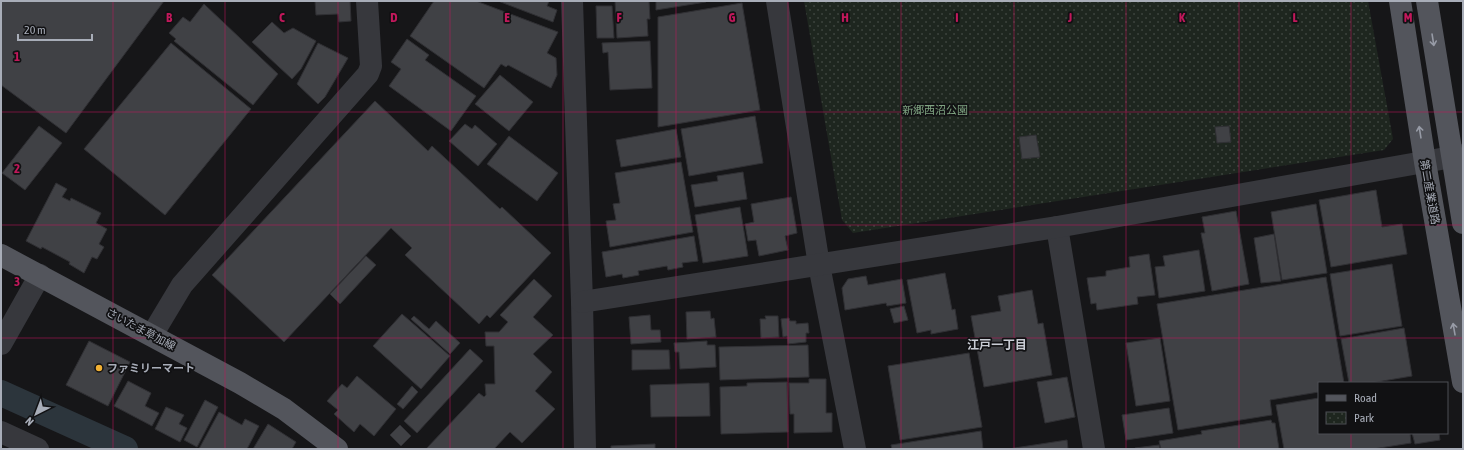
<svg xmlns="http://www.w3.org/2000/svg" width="1464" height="450" font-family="'Asap Condensed','Noto Sans JP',sans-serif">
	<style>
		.park { fill: url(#park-dots) }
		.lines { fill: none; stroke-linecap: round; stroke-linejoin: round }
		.canal { stroke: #2c353c; stroke-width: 26 }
		.building { fill: #404145; stroke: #303034 }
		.minor { stroke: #37383d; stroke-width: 22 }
		.major { stroke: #53555c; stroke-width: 22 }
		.oneway { stroke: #979ba6 }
		.grid { fill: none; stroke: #c2185b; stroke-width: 1; stroke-opacity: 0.55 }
		.poi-dot { fill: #f2b134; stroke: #111113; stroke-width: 1.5 }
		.labels { text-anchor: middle; stroke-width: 3.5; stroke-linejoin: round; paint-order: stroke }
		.park-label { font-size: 11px; fill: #7fa381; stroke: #111113 }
		.street-label { font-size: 11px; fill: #a8adb8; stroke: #111113 }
		.poi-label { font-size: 11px; font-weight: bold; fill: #a8adb8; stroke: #111113; text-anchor: start }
		.neighbourhood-label { font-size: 12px; font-weight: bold; fill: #c9ccd4; stroke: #111113 }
		.grid-label { font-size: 13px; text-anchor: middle; font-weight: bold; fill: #c2185b; stroke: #111113; stroke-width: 3.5; stroke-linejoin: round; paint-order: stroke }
	</style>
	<defs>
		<pattern id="park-dots" width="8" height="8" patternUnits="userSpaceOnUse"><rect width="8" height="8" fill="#1e261f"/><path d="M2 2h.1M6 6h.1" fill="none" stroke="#3c433d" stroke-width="1.8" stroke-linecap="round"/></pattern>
	</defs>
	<rect width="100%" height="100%" fill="#161618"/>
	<!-- park -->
	<path class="park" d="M804 1H1368L1393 139 1384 150 853 233 842 220Z"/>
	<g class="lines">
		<!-- canal -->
		<path class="canal" d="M1 393 125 449"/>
	</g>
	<!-- building -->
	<g class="building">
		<path d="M1 1H164L66 133 1 85Z"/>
		<path d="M315 1H350L351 21 339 22 338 14 316 15Z"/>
		<path d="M434 1H476L558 32 547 53 556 58 557 75 551 88 508 65 506 67 501 64 484 88 410 36Z"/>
		<path d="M498 1H549L547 6 557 10 553 22Z"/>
		<path d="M615 1H649L650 19H647L648 36 617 38Z"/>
		<path d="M656 1H706V2L656 10Z"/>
		<path d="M742 3 760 110 658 127V17Z"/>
		<path d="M204 4 278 74 253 105 174 41 176 39 169 33 183 17 190 22Z"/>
		<path d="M596 6H612L614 38H597Z"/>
		<path d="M272 22 284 33 293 28 316 41 301 69 292 79 252 42Z"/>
		<path d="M407 39 429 55 425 60 476 96 451 131 389 86 401 69 391 62Z"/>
		<path d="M650 41 652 88 610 90 608 52 603 53 602 43Z"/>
		<path d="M171 43 251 109 165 215 84 149Z"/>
		<path d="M318 43 348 58 325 97 318 104 297 84Z"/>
		<path d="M500 75 533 102 509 131 475 104Z"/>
		<path d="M375 101 428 151 432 146 500 209 502 207 551 253 490 318 487 315 479 324 405 255 412 248 391 228 284 342 212 275Z"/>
		<path d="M755 116 763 163 689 176 681 129Z"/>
		<path d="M465 124 472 129 475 125 497 144 478 166 449 141Z"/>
		<path d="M39 126 62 143 25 190 2 173Z"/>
		<path d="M1229 126 1231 142 1217 143 1215 127Z"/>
		<path d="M676 129 681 157 621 167 616 140Z"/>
		<path d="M1036 135 1040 157 1022 159 1019 137Z"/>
		<path d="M509 136 558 173 537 201 487 164Z"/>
		<path d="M681 162 693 232 610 247 606 221 616 220 613 204 620 203 615 173Z"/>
		<path d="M743 172 747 199 695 207 691 185 718 181 717 176Z"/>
		<path d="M56 183 67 189 62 197 70 201 71 198 101 213 96 223 107 229 99 244 104 247 97 259 92 257 84 273 69 264 70 262 42 247 41 249 26 241Z"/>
		<path d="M1376 190 1382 227 1402 224 1407 254 1331 267 1319 200Z"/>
		<path d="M791 197 797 233 785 236 788 250 759 256 756 240 748 241 745 224 754 222 751 204Z"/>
		<path d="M1316 204 1327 273 1282 280 1271 212Z"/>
		<path d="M740 207 748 256 703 263 695 215Z"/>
		<path d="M1236 211 1249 284 1212 291 1201 233H1205L1202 217Z"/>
		<path d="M1274 234 1281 281 1261 283 1254 238Z"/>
		<path d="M694 236 698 261 682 263 683 267 668 270 667 266 638 271 639 275 623 278 622 274 606 277 602 252Z"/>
		<path d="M1199 250 1205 291 1159 298 1155 267 1165 266 1163 256Z"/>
		<path d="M1149 254 1155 295 1137 297 1138 304 1097 310 1096 303 1091 304 1087 278 1106 276V271L1130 267 1129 257Z"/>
		<path d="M366 256 376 265 340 304 330 294Z"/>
		<path d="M1392 264 1402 326 1340 336 1330 274Z"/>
		<path d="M945 273 952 310 955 309 958 329 931 334V330L917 333 907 280Z"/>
		<path d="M866 276 868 285 902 279 906 303 887 306 886 303 845 310 842 288 848 279Z"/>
		<path d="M1326 277 1344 383H1319V392L1270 400 1272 415 1178 430 1157 304Z"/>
		<path d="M534 279 552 296 533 317 553 335 533 354 552 372 535 391 555 409 522 443 510 432 494 449H426L479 393 484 397 486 395 485 384H495L494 346H486L485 332H499L508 322 500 315Z"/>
		<path d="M1032 290 1038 324 1043 323 1052 375 984 387 971 316 1001 311 998 296Z"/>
		<path d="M904 306 908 320 894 323 890 309Z"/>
		<path d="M710 311 711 319 714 318 716 337 687 339 686 312Z"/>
		<path d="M402 314 450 356 421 389 373 346Z"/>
		<path d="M650 315 651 330H660L661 342 631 344 629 317Z"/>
		<path d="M414 316 429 329 436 321 460 343 450 354 411 319Z"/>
		<path d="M765 316H778L779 337 761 338 760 319H766Z"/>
		<path d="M789 318 790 321H796V324L808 323 809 333H806V342L788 344 787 336 783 337 781 319Z"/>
		<path d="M1404 328 1412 376 1371 383H1349L1341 339Z"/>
		<path d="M1160 338 1170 401 1136 406 1126 343Z"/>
		<path d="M89 341 130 362 108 406 66 385Z"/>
		<path d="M707 341V345H715L716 367 680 369 679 352H675L674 343Z"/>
		<path d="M808 345 809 377 720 380 719 347Z"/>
		<path d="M470 349 483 361 417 433 404 421Z"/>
		<path d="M632 350H669L670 369 632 370Z"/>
		<path d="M969 353 982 427 900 440 888 366Z"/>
		<path d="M357 376 396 409 374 436 360 424 354 432 334 414 338 410 327 401 342 384 347 388Z"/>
		<path d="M1067 377 1075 417 1045 423 1037 382Z"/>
		<path d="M809 379H826V413H832V432L794 433V414H790L789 383H809Z"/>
		<path d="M128 381 151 393 145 406 159 413 152 426 114 406Z"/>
		<path d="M787 382 788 432 721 434 720 387 747 386V383Z"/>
		<path d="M709 383 710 416 651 417 650 385Z"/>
		<path d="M412 386 418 392 403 409 397 404Z"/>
		<path d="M1319 398V433H1410L1411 443 1373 449H1284L1276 405Z"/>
		<path d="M205 400 218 407 197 447 184 440Z"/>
		<path d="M166 407 184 415 179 424 187 428 180 442 155 429Z"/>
		<path d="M1169 408 1173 433 1126 440 1122 415Z"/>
		<path d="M219 412 242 425 245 419 259 426 247 449H199Z"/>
		<path d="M1271 420 1272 423H1275L1279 449H1161L1159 441 1202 434 1201 431Z"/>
		<path d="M268 424 296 442 292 449H253Z"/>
		<path d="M400 425 411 436 401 446 390 435Z"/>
		<path d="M981 431 983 449H892L891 445Z"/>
		<path d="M1412 433H1439L1440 440 1415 444Z"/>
		<path d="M1067 440 1068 449H1008Z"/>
		<path d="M655 444V449H611V446Z"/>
		<path d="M1159 445 1160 449H1136L1135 448Z"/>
	</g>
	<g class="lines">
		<!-- minor -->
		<g class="minor">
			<path d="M572 1 582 302 585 449"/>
			<path d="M777 1 819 265 855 449"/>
			<path d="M1057 227 1094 449"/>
			<path d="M582 302 1057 227 1463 155"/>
			<path d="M152 335 182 285 368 74 371 66 367 1"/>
			<path d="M1 344 40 275"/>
			<path d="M1 432 38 449"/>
		</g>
		<!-- major -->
		<g class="major">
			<path d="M1400 1 1425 162 1463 382"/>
			<path d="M1427 1 1463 223"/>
			<path d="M1 255 240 383 284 409 337 449"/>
		</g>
	</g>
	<!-- one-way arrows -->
	<defs><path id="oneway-shaft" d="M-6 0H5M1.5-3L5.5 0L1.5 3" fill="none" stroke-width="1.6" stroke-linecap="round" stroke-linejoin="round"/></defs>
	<g class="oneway">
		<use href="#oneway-shaft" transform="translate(1433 40) rotate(81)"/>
		<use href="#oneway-shaft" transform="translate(1420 132) rotate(-99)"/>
		<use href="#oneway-shaft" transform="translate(1454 329) rotate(-100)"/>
	</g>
	<!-- grid -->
	<path class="grid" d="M113 1V449M225 1V449M338 1V449M450 1V449M563 1V449M676 1V449M788 1V449M901 1V449M1014 1V449M1126 1V449M1239 1V449M1351 1V383M1 112H1463M1 225H1463M1 338H1463M1351 433V449"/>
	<!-- markers -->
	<circle class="poi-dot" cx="99" cy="368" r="4"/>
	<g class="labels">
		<!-- park labels -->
		<g class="park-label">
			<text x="935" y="114">新郷西沼公園</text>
		</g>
		<!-- street labels -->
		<g class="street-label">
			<text transform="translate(1430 192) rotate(80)" y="4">第二産業道路</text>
			<text transform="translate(141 329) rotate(28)" y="4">さいたま草加線</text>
		</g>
		<!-- poi labels -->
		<g class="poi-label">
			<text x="107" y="372">ファミリーマート</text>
		</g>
		<!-- neighbourhood labels -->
		<g class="neighbourhood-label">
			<text x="997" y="349">江戸一丁目</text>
		</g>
	</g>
	<g class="grid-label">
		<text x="169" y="22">B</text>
		<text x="282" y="22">C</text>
		<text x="394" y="22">D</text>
		<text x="507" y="22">E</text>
		<text x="619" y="22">F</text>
		<text x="732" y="22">G</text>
		<text x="845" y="22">H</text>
		<text x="957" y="22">I</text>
		<text x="1070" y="22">J</text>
		<text x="1182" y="22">K</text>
		<text x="1295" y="22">L</text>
		<text x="1408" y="22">M</text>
		<text x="17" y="61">1</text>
		<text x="17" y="173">2</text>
		<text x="17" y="286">3</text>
	</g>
	<!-- border -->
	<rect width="1464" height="450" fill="none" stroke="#a8adb8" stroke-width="4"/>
	<!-- legend -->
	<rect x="1318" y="382" width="130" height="52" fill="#111113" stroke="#4d4f55"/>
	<rect x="1326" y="395" width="20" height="6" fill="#53555c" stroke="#4d4f55"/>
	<text x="1354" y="402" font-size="12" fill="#a8adb8">Road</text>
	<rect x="1326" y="412" width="20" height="12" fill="url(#park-dots)" stroke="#4d4f55"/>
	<text x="1354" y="422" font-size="12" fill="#a8adb8">Park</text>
	<!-- north arrow -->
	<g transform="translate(36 414) rotate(222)" stroke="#111113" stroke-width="3" paint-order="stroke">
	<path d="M0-3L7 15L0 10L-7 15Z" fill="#a8adb8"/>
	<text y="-6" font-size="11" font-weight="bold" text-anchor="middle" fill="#a8adb8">N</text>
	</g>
	<!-- scale -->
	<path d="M18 34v6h74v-6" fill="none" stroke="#a8adb8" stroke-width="2"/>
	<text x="24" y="34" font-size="12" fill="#a8adb8" stroke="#111113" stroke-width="3" paint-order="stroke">20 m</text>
</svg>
